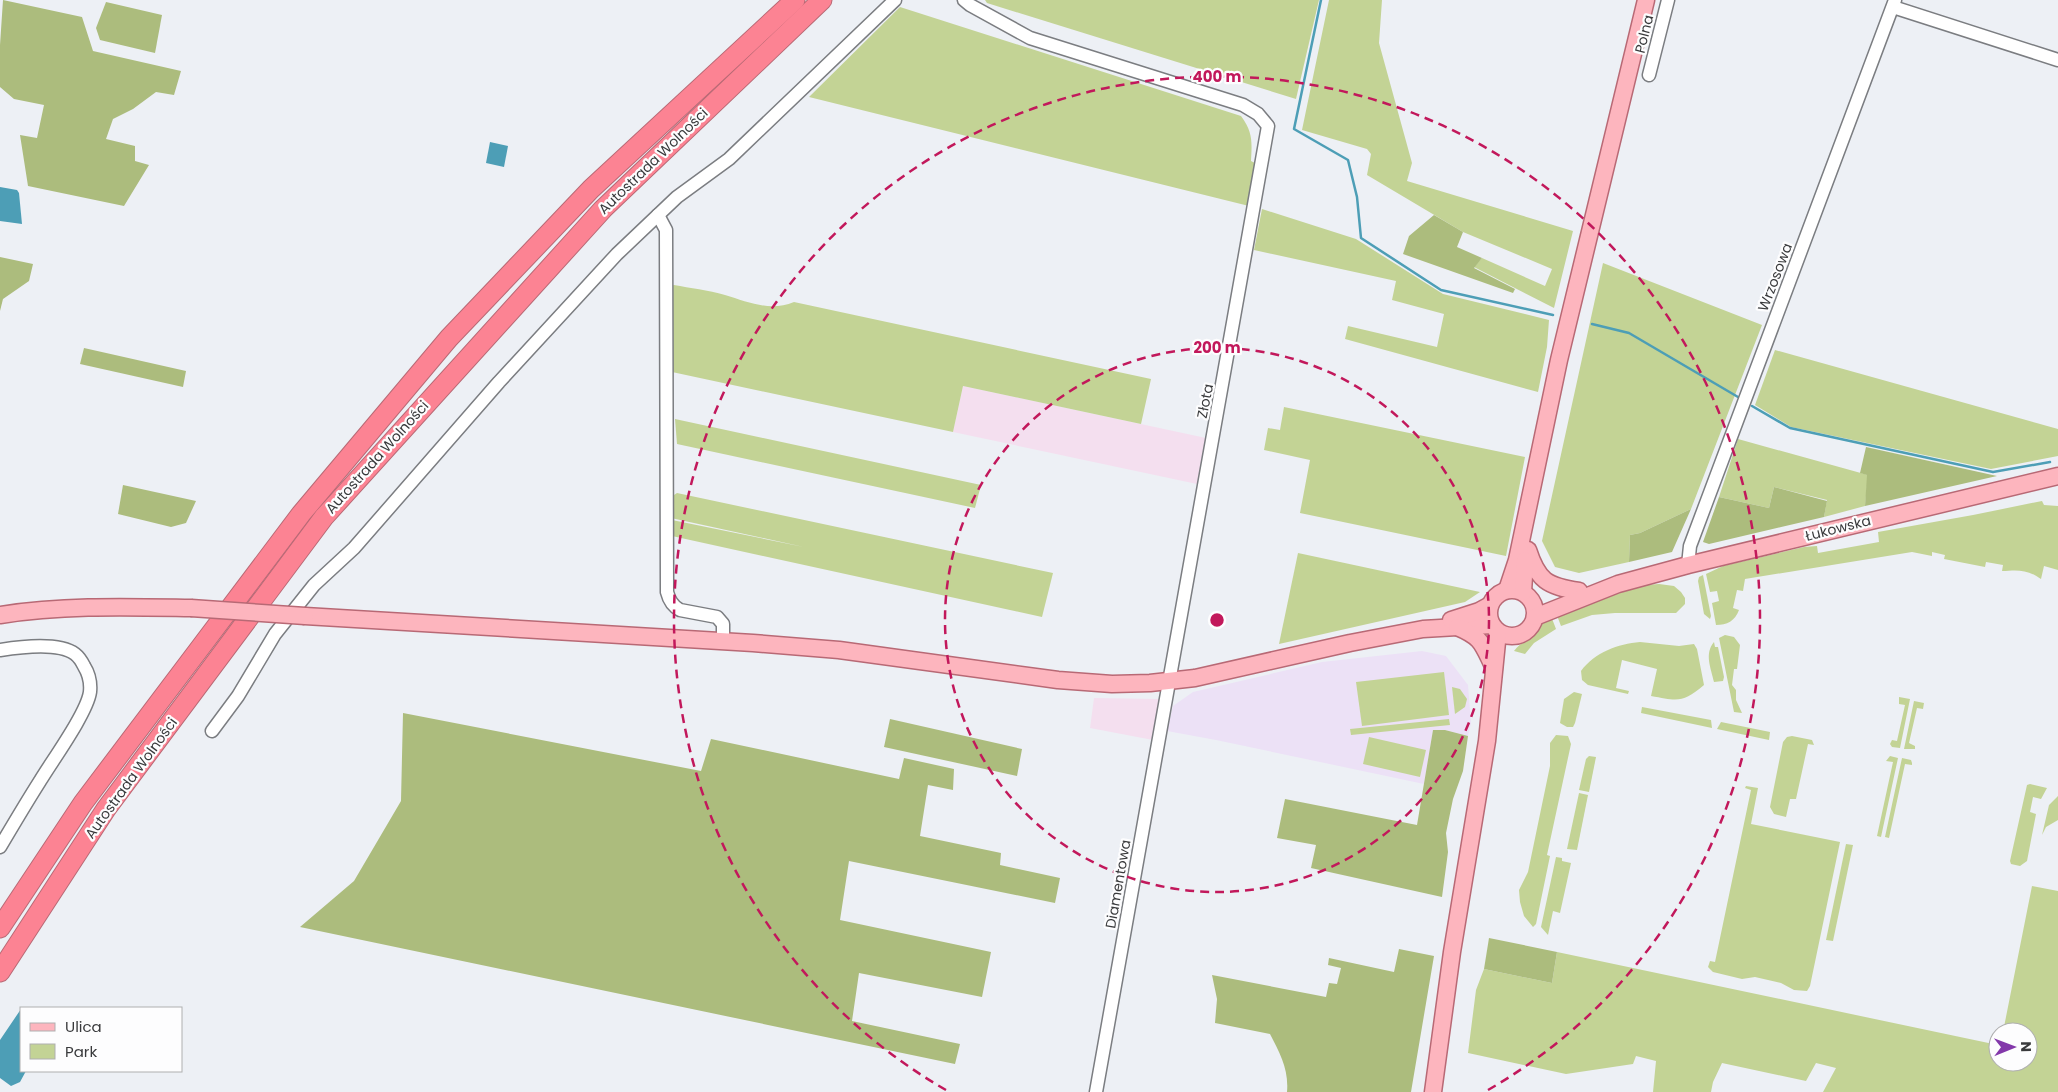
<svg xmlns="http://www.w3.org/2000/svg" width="2058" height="1092" font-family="Poppins,sans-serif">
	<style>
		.industrial { fill: #f4dfef }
		.education { fill: #ece1f6 }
		.green { fill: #c3d395 }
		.forest { fill: #acbc7d }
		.water { fill: #4d9eb6 }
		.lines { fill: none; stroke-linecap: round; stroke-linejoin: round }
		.stream { stroke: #4d9eb6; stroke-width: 2.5 }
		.minor-casing { stroke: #7b7d81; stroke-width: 15 }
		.major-casing { stroke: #b86975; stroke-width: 19 }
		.highway-casing { stroke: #b86975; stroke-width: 21 }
		.minor { stroke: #fff; stroke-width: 12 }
		.major { stroke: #fdb5be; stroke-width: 16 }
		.highway { stroke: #fc8393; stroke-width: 19 }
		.major-bridge-casing { stroke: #b86975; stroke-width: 19; stroke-linecap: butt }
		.major-bridge { stroke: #fdb5be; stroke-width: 16 }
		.ring { fill: none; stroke: #c2185b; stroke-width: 2.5; stroke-dasharray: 9 6 }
		.labels { text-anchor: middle; stroke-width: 4.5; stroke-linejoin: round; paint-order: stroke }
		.street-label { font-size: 14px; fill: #393a3c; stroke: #fdfdfe }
		.centre { fill: #c2185b; stroke: #fdfdfe; stroke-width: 2.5 }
		.ring-label { font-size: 15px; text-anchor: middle; font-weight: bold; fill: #c2185b; stroke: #fdfdfe; stroke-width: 4.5; stroke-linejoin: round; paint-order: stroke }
	</style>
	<rect width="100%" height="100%" fill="#edf0f5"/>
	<!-- industrial -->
	<g class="industrial">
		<path d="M963 386 1206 438 1197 484 953 432Z"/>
		<path d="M1094 698 1159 699 1153 740 1090 728Z"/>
	</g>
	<!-- education -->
	<path class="education" d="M1422 651 1446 656 1468 685 1471 723 1468 736 1445 730H1433L1424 784 1216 740 1167 731 1173 706 1193 692 1322 662Z"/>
	<!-- green -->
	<g class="green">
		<path d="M985 0H1319L1296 99 987 3Z"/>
		<path d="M1329 0H1382L1379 43 1412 163 1407 181 1573 231 1554 308 1474 267 1482 258 1545 286 1552 269 1463 232 1367 175 1371 154 1367 149 1302 130Z"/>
		<path d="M900 7 1241 116C1253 132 1252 142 1251 161L1257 164 1249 206 809 97Z"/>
		<path d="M1262 209 1356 239 1443 294 1549 320 1547 347 1538 392 1345 339 1348 326 1437 347 1444 314 1392 300 1396 281 1254 250Z"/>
		<path d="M1603 263 1762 325 1691 509 1640 533 1630 535 1629 562 1579 573 1555 567 1542 541Z"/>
		<path d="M674 285C690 288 708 290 725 295 748 302 770 312 794 302L1151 379 1141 424 963 386 953 432 672 372 668 287Z"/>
		<path d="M1775 350 2058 429V456L1991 469 1791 427 1755 405Z"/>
		<path d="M1284 407 1525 457 1506 556 1300 513 1310 460 1264 450 1268 428 1280 430Z"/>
		<path d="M675 419 981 485 975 508 677 444Z"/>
		<path d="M1738 439 1868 475 1865 506 1824 517 1827 500 1774 487 1769 508 1719 497Z"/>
		<path d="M677 493 1053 573 1042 617 672 536V520L804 547 671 518V497Z"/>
		<path d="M2042 501 2044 505 2058 506V570L2044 566 2041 579C2027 569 2018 570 2002 571L2003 565 1986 562 1985 567 1944 559 1945 555 1932 552V556L1912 552 1745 579 1743 591 1737 590 1733 608 1739 610C1735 621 1727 625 1716 625L1712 603 1719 601 1717 591 1710 592 1706 574 1723 566 1804 547 1817 546 1818 553 1879 542 1878 532 1973 515Z"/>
		<path d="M1298 553 1480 592 1465 602 1279 644Z"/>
		<path d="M1703 575 1711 616 1710 619 1704 614 1698 581 1699 577Z"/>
		<path d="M1659 584 1674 586 1681 592 1685 598V604L1676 613H1615L1592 615 1561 626 1556 613 1645 585Z"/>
		<path d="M1551 616 1556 629 1534 643 1525 654 1514 651C1519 644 1526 641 1532 636 1540 629 1541 623 1551 616Z"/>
		<path d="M1725 635 1734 637 1740 645 1737 669H1734L1732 685 1736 690V700L1742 713 1734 712 1719 638Z"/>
		<path d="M1640 642 1679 646 1694 644 1697 649 1704 685C1683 703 1678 701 1651 696L1657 669 1622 660 1616 688 1629 691 1628 694 1588 685 1582 680 1581 671C1595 652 1618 644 1640 642Z"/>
		<path d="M1714 642 1715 647H1718L1724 677 1723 681 1714 682C1711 668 1704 654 1714 642Z"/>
		<path d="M1444 672 1449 715 1362 726 1356 682Z"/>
		<path d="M1452 687 1460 689 1467 699 1465 707 1455 714Z"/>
		<path d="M1574 692 1582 694 1575 723 1573 727H1567L1560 723 1564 699Z"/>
		<path d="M1899 697 1910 699 1900 748 1892 747 1890 744 1892 740 1897 741 1905 705 1899 704Z"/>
		<path d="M1914 701 1924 703 1923 709 1917 708 1909 743 1915 746V749H1904Z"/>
		<path d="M1642 707 1711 720 1712 728 1641 713Z"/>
		<path d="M1449 719 1450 725 1351 735 1350 729Z"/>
		<path d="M1721 722 1770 732 1769 740 1717 729Z"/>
		<path d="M1556 735 1568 736 1571 744 1547 855 1550 856 1536 924 1533 927 1524 916 1520 902 1519 890 1528 872 1550 766V743Z"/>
		<path d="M1792 736 1812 740 1814 745 1808 744 1796 799H1790L1786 817 1774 814 1770 807 1783 742 1787 737Z"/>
		<path d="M1369 737 1426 750 1420 777 1363 764Z"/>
		<path d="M1589 756 1596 757 1589 792 1579 790 1586 759Z"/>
		<path d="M1890 756 1898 758 1881 837 1877 836 1893 762 1886 761Z"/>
		<path d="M1902 758 1911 760 1912 763V765L1905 764 1889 838 1885 837Z"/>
		<path d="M2030 784 2047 788 2041 799 2033 797 2030 812 2036 814 2027 861 2020 866 2011 864 2010 861 2027 785Z"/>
		<path d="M1746 786 1758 788 1751 824 1840 842 1810 986 1807 991 1794 990 1781 983 1755 977 1742 979 1713 972 1708 967 1710 961 1715 962 1751 790 1745 788Z"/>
		<path d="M1579 793 1588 795 1577 850 1567 849Z"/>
		<path d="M2058 796V820L2046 827 2042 835 2049 805Z"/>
		<path d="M1846 844 1853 845 1833 941 1826 940Z"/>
		<path d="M1556 857 1562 858V861L1571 863 1560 913 1553 911 1548 935 1541 927Z"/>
		<path d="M2032 886 2058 891V1092H1823L1836 1068 1816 1063 1806 1081 1722 1063 1713 1082 1711 1092H1653L1656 1061 1636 1056 1633 1064 1566 1074 1468 1053 1476 990 1484 969 1552 983 1557 952 1998 1045V1062H2028V1032H2003Z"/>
	</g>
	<!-- forest -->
	<g class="forest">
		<path d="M3 0 82 17 93 51 181 71 174 95 156 92 133 109 113 119 106 139 135 146V161L149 165 124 206 28 186 20 135 37 138 44 105 14 99 0 87V45Z"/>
		<path d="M106 2 162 15 155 53 100 40 96 28Z"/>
		<path d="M1434 215 1463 232 1457 247 1482 258 1474 268 1515 289 1513 293 1403 254 1409 236Z"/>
		<path d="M0 257 33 264 29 281 3 299 0 311Z"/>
		<path d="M84 348 186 371 183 387 80 364Z"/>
		<path d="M1866 447 1997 476 1865 506 1867 475 1860 473Z"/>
		<path d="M123 485 196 501 186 523 171 527 118 514Z"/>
		<path d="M1774 487 1827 501 1824 517 1709 544 1703 542 1719 497 1769 508Z"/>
		<path d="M1691 509 1672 552 1629 562 1630 535 1640 533Z"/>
		<path d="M403 713 701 771 711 739 899 779 904 758 954 769 953 790 928 785 920 836 1001 853 1000 865 1060 878 1055 903 849 861 840 920 991 952 982 997 859 973 852 1021 960 1044 955 1064 300 927 354 881 401 801Z"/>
		<path d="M890 719 1022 749 1017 776 884 747Z"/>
		<path d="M1433 730H1445L1468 736 1463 771 1453 799 1446 833 1448 852 1442 897 1311 868 1316 845 1277 838 1285 799 1417 825Z"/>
		<path d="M1489 938 1557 952 1552 983 1484 969Z"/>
		<path d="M1399 949 1434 956 1411 1092H1287C1289 1070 1280 1053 1270 1034L1215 1023 1217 999 1212 975 1326 997 1329 983 1337 984 1341 968 1328 965 1329 958 1394 972Z"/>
	</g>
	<!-- water -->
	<g class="water">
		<path d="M490 142 508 146 504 167 486 163Z"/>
		<path d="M0 187 17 190 19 193 22 224 0 221Z"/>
		<path d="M21 1009V1071H26L20 1082 11 1086 0 1078V1040Z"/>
	</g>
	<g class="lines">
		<!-- stream -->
		<g class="stream">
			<path d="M1321 0 1294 129 1348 160 1357 197 1361 238 1441 290 1553 315"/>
			<path d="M1592 324 1629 333 1738 397"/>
			<path d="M1752 406 1790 428 1993 472 2050 462"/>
		</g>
		<!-- minor casing -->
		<g class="minor-casing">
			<g id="minor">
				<path d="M964 0 970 5 1030 38 1243 105 1258 114 1268 126 1096 1092"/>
				<path d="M1893 7 2058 60"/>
				<path d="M1649 75 1668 0"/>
				<path d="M658 215 666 230 667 592C669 600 672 606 680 610L717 617 723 624V641"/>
				<path d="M1688 565 1690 546 1895 0"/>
				<path d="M0 650C19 647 59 642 75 654 79 657 82 662 84 666 89 674 91 682 90 692 87 713 52 761 40 781 26 803 13 825 0 847"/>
				<path d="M212 731 238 696 275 634 314 585 354 548 499 382 617 254 677 197 729 159 895 0"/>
			</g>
		</g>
		<!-- major casing -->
		<g class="major-casing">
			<g id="major">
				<path d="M1528 550C1538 581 1547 586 1579 591"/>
				<circle cx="1512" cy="613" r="23"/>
				<path d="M1507 590 1517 560 1559 360 1646 0"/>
				<path d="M1523 592 1525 560"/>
				<path d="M0 615C64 605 127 607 191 608"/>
				<path d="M305 616 753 643 839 650 1058 680 1112 684 1150 683 1195 678 1350 643 1423 629 1492 625"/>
				<path d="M1535 617 1618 584 1688 565 2058 476"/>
				<path d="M1451 620 1479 611 1490 605"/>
				<path d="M1457 627C1483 638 1482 644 1494 668"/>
				<path d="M1433 1092 1452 952 1487 741 1498 632"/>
			</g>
		</g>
		<!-- highway casing -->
		<g class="highway-casing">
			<g id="highway">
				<path d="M0 928 83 803 203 644 301 514 449 338 591 189 795 0"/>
				<path d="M0 972 106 809 324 517 603 209 822 0"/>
			</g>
		</g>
		<!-- minor -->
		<use href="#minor" class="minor"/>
		<!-- major -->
		<use href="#major" class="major"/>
		<!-- highway -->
		<use href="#highway" class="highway"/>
		<!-- major-bridge casing -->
		<g class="major-bridge-casing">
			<path id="major-bridge" d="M191 608 305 616"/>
		</g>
		<!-- major-bridge -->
		<use href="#major-bridge" class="major-bridge"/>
	</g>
	<!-- distance rings -->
	<g class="ring">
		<circle cx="1217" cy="620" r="272"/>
		<path d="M946 1090A543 543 0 1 1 1488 1090"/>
	</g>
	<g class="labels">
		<!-- street labels -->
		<g class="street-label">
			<text transform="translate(1644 34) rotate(-76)" y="5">Polna</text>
			<text transform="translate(653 161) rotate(-44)" y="5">Autostrada Wolności</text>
			<text transform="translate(1775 277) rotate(-69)" y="5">Wrzosowa</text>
			<text transform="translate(1205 401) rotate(-79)" y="5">Złota</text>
			<text transform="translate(377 457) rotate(-48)" y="5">Autostrada Wolności</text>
			<text transform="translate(1838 528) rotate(-14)" y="5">Łukowska</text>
			<text transform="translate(131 778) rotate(-54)" y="5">Autostrada Wolności</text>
			<text transform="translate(1118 884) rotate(-80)" y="5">Diamentowa</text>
		</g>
	</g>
	<circle cx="1217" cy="620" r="8" class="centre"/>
	<g class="ring-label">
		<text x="1217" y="82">400 m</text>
		<text x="1217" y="353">200 m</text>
	</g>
	<!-- legend -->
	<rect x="20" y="1007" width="162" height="65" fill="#fdfdfe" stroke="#afafb0"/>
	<rect x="30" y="1023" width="25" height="8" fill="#fdb5be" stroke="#afafb0"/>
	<text x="65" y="1032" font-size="15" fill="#393a3c">Ulica</text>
	<rect x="30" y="1044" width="25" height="15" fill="#c3d395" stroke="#afafb0"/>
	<text x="65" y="1057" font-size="15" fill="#393a3c">Park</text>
	<!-- north arrow -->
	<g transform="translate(2013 1047) rotate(89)"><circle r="24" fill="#fdfdfe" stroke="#afafb0"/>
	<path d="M0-4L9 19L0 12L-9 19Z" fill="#8338aa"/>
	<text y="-8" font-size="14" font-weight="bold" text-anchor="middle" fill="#393a3c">N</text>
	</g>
</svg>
